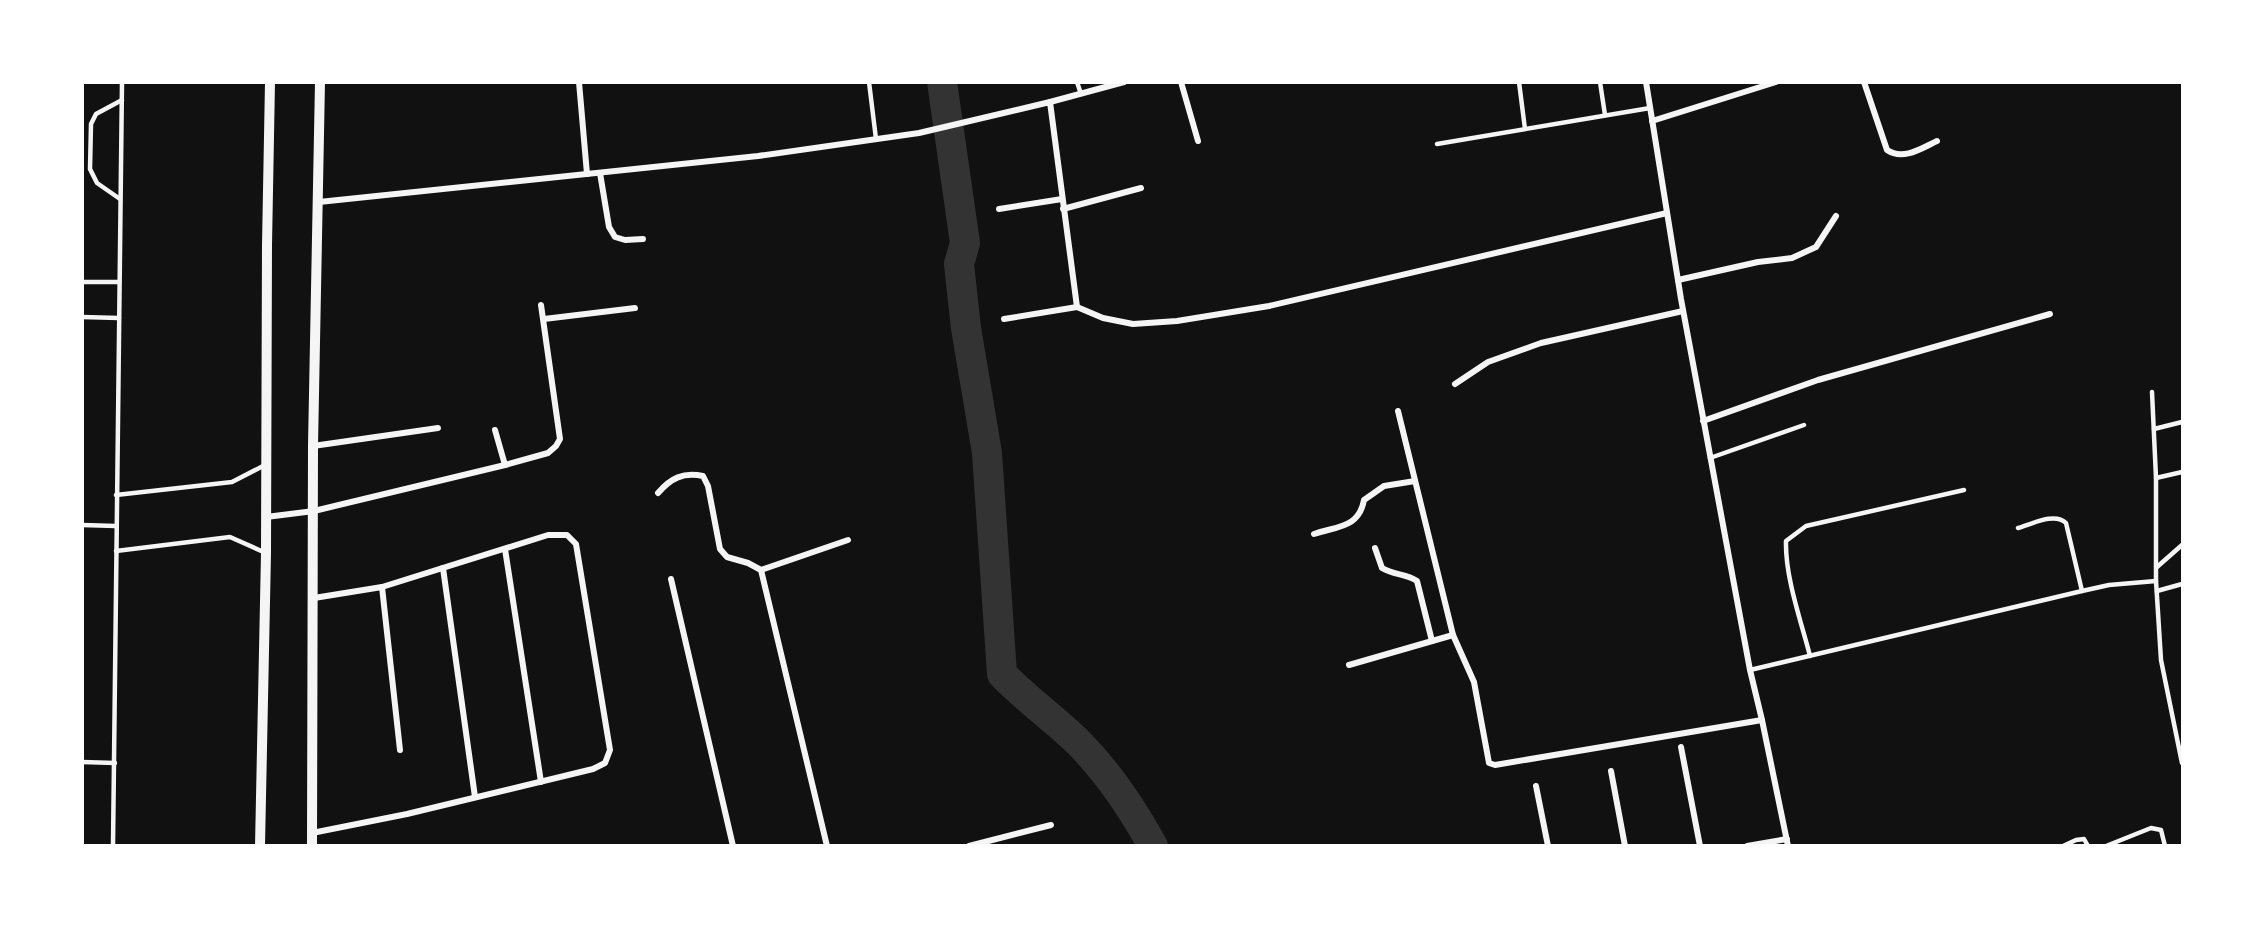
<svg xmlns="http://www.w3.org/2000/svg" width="2265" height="928" font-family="'Titillium Web',sans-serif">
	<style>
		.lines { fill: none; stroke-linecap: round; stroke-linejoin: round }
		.river { stroke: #333; stroke-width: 30 }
		.service { stroke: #f5f5f5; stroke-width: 4.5 }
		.minor { stroke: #f5f5f5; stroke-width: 6 }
		.tertiary { stroke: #f5f5f5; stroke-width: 10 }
	</style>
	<rect width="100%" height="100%" fill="#111"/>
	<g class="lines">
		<!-- river -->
		<path class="river" d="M942 82 965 243 959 264 966 328 987 453 1002 674C1026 699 1053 718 1078 742 1108 772 1132 808 1153 846"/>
		<!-- service -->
		<g class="service">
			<path d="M869 82 876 139"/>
			<path d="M1077 82 1081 94"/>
			<path d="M1519 82 1525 129"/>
			<path d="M1600 82 1605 115"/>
			<path d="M1437 144 1650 108"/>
			<path d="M120 199 97 183 90 169 91 124 96 114 122 100"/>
			<path d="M82 282H119"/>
			<path d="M82 317 119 318"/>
			<path d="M2152 392 2156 478V581L2161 660 2182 763"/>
			<path d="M2154 429 2182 422"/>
			<path d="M1710 458 1804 425"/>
			<path d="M2156 478 2182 472"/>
			<path d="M116 495 232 482 265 465"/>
			<path d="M82 525 116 526"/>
			<path d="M2018 528C2032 524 2055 512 2066 523L2082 591"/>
			<path d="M116 551 230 537 266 553"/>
			<path d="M2157 567 2182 545"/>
			<path d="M2157 591 2182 584"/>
			<path d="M1810 656C1801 621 1785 577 1786 541L1806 526 1964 490"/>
			<path d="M1750 670 2082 591 2109 585 2156 581"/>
			<path d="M82 762 115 763"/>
			<path d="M113 846 122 82"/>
			<path d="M2063 846 2076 840 2084 839 2088 846"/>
			<path d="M2106 846 2151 828 2161 830 2165 846"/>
		</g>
		<!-- minor -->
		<g class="minor">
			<path d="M579 82 587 174"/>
			<path d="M1181 82 1198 141"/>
			<path d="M1646 82 1681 299 1750 670 1762 720 1788 846"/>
			<path d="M1864 82 1887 150C1903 161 1922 148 1937 141"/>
			<path d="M1050 102 1124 82"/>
			<path d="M1652 121 1776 82"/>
			<path d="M600 173 609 227 615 237 625 240 643 239"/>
			<path d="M319 202 758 156 919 133 1050 102 1077 307"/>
			<path d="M999 209 1062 199"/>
			<path d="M1063 209 1141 188"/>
			<path d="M1678 280 1758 262 1792 258 1816 247 1836 216"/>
			<path d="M544 319 635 308"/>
			<path d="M1004 319 1077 307 1103 318 1133 324 1177 321 1269 306 1667 213"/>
			<path d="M1455 384 1488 362 1541 343 1683 311"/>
			<path d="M1398 411 1453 635 1474 682 1489 763 1495 765 1762 720"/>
			<path d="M1703 421 1818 380 2050 314"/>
			<path d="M495 430 505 465"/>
			<path d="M313 446 438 428"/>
			<path d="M658 493C671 478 683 472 703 476L708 486 720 549 727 557 748 563 761 570 827 846"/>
			<path d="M266 517 314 511 505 465 548 453 556 446 560 439 541 305"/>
			<path d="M1314 534C1337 526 1359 528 1364 500L1384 486 1415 481"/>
			<path d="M1375 548 1382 568C1393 575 1407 574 1417 581L1432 641"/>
			<path d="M505 549 541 782"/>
			<path d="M443 568 475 797"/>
			<path d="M761 570 848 540"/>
			<path d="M671 579 733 846"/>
			<path d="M382 587 400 750"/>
			<path d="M1349 665 1453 635"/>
			<path d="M1681 747 1700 846"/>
			<path d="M1611 771 1625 846"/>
			<path d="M1536 786 1548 846"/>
			<path d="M312 833 407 814 593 769 605 763 610 750 576 544 567 535H548L382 587 314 598"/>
			<path d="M969 846 1051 825"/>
			<path d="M1747 846 1787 839"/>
		</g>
		<!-- tertiary -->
		<g class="tertiary">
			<path d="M260 846 266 553 267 245 270 82"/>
			<path d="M312 846 313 446 320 82"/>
		</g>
	</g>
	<!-- border -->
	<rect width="2265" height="928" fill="none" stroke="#ffffff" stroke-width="168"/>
</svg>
